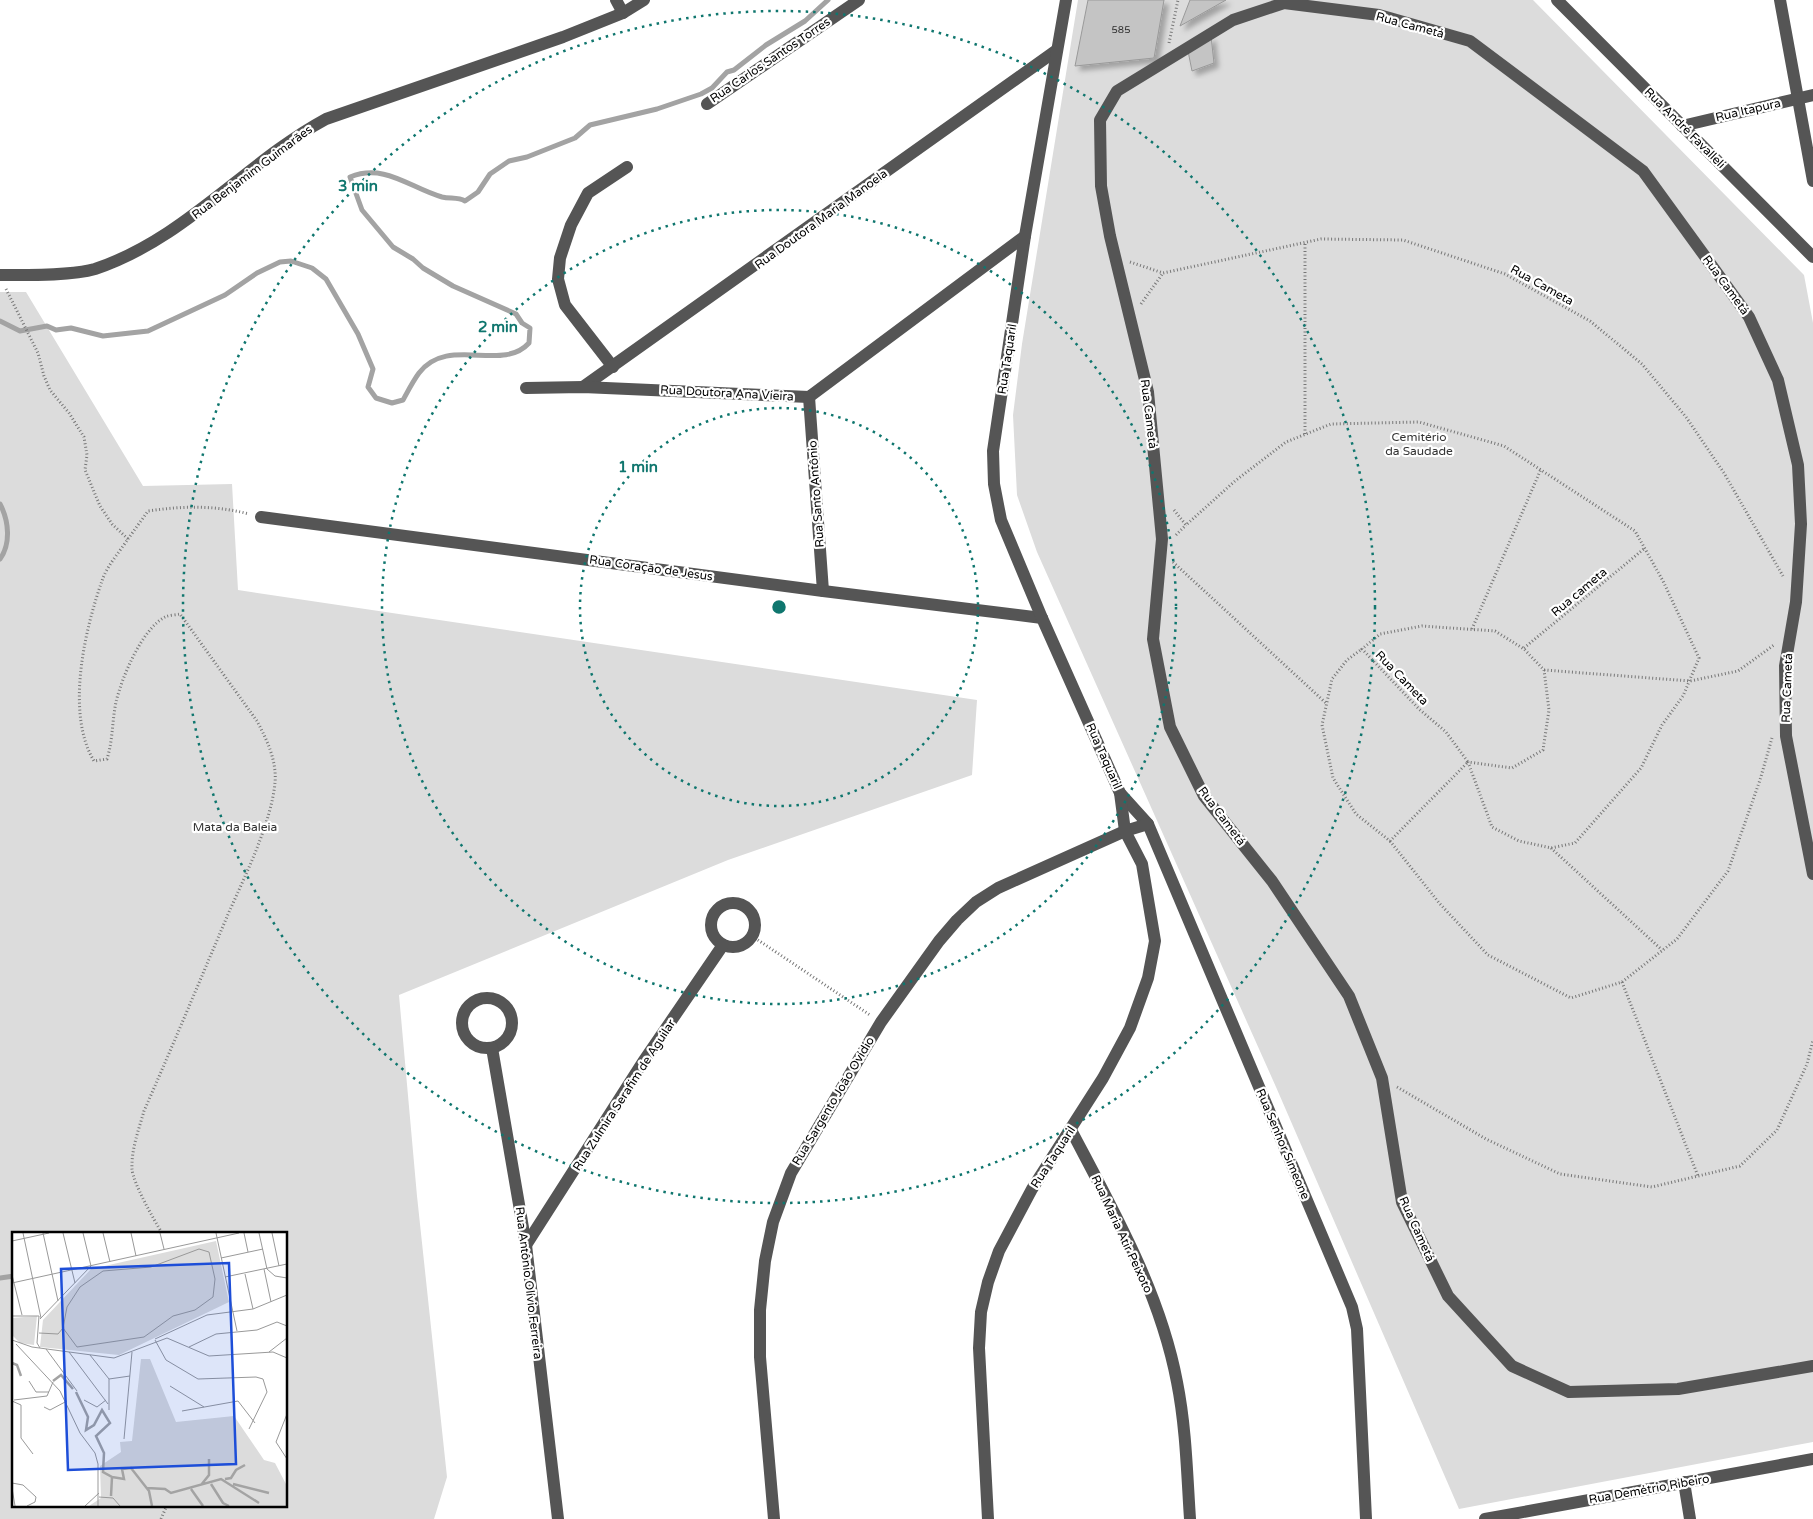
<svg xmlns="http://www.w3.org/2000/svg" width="1813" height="1519" font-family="'Varela Round',sans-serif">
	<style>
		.green { fill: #dcdcdc; fill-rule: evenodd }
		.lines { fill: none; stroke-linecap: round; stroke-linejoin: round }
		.stream { stroke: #a3a3a3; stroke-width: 5 }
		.building { fill: #c4c4c4; stroke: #999; filter: url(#shadow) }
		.path { stroke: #777; stroke-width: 3; stroke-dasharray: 1 2.5; stroke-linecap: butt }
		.minor { stroke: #555; stroke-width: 12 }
		.ring { fill: none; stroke: #0f766e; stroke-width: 2.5; stroke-dasharray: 2.5 5 }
		.labels { text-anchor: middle; stroke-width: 4.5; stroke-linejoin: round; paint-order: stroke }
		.number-label { font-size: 10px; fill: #313131 }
		.street-label { font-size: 12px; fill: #000; stroke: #fff }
		.park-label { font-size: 12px; fill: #333; stroke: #fff }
		.inset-river { fill: none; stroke: #a3a3a3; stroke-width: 2.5 }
		.inset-road { fill: none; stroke: #999; stroke-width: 1 }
		.view { fill: #1d4ed8; fill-opacity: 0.15; stroke: #1d4ed8; stroke-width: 2.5 }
		.inset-edge { fill: none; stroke: #000; stroke-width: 2.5 }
		.centre { fill: #0f766e; stroke: #fff; stroke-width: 2.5 }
		.ring-label { font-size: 15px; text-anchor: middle; font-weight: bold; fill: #0f766e; stroke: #fff; stroke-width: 4.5; stroke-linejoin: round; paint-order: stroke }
	</style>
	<defs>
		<filter id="shadow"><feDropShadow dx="4.5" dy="4.5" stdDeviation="2.5" flood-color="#0004"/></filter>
	</defs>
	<rect width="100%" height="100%" fill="#fff"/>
	<!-- green -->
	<g class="green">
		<path d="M1078 0H1533L1804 275 1813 323V1442L1459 1509 1276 1087 1037 552 1017 495 1013 415 1022 344Z"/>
		<path d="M0 292H26L143 486 232 484 238 590 977 700 972 775 728 860 399 995 417 1196 447 1477 434 1519H0ZM14 1233H286V1505H14Z"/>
	</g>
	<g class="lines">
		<!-- stream -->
		<g class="stream">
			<path d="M0 321 20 331 47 326 56 330 71 328 103 336 148 331 225 295 257 273 280 262 291 261 312 268 326 279 358 334 373 369 368 387 376 398 392 403 403 400C408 391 413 381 419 373 448 335 502 373 529 343L530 328 522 323 516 314 453 286 423 268 413 259 393 247 362 210 350 177C385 163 410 188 442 197 450 199 458 197 465 201L478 192 490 174 509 161 527 157 575 138 590 125 657 109 701 94 712 88 727 72 734 70 766 45 805 21 828 0"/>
			<path d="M0 504C9 521 11 544 0 559"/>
			<path d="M0 1278 14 1276"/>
		</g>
	</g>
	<!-- building -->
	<g class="building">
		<path d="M1088 0H1164L1154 58 1075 66Z"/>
		<path d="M1190 0H1226L1180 26Z"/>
		<path d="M1211 36 1214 63 1192 71 1188 51Z"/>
	</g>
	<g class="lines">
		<!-- path -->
		<g class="path">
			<path d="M1169 43 1178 0"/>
			<path d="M1130 262 1163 273 1321 239 1403 240 1505 274 1590 321 1642 364 1686 417 1724 473 1783 576"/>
			<path d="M6 289 38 353 44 376 50 390 69 413 84 437 87 455 85 470 100 506 112 524 128 539C120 551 108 565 103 578 85 628 65 713 94 761L107 759C113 740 112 721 116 702 122 677 142 629 165 617 169 615 176 615 180 614L257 721C267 740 277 761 275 783 271 823 246 874 229 912 201 978 173 1045 144 1111 139 1129 131 1150 132 1169 133 1183 154 1220 162 1233"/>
			<path d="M1141 304 1163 273"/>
			<path d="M1305 434V243"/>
			<path d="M1174 510 1186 525 1235 481 1286 442 1331 424 1419 422 1504 446 1635 531 1663 581 1699 658 1683 696 1662 725 1641 768 1575 843 1551 848 1519 841 1492 827 1468 762 1512 768 1543 750 1549 710 1544 670 1524 649 1495 631 1422 626 1380 634 1362 649 1419 709 1446 732 1468 762 1390 841 1356 814 1333 778 1322 725 1332 679 1347 660 1362 649"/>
			<path d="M1176 535 1186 525"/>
			<path d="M128 539 148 511C182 506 215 505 249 514"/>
			<path d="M1173 562 1327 704"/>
			<path d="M1472 629 1541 469"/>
			<path d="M1524 648 1645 548"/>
			<path d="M1544 670 1690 681 1738 671 1774 645"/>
			<path d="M1390 841 1440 904 1488 955 1571 998 1622 982 1677 939 1728 871 1760 780 1772 738"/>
			<path d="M1551 848 1662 950"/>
			<path d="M752 936 870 1015"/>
			<path d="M1622 982 1698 1176"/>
			<path d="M1397 1087 1486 1139 1560 1174 1652 1187 1740 1166 1777 1130 1807 1064 1813 1040"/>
			<path d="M161 1519 167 1505"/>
		</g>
		<!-- minor -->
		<g class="minor">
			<path d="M616 0 623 13"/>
			<path d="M1557 0 1813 257"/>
			<path d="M1780 0 1813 181"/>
			<path d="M707 104 859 0"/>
			<path d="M1682 126 1813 95"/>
			<path d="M0 275C25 275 72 276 95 269 185 239 245 163 326 119L563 37 623 13 644 0"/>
			<path d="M613 367 565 305 558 279 560 258 571 225 588 193 627 167"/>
			<path d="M583 387 1057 50"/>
			<path d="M526 388 583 387 809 397 1025 236"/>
			<path d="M809 397 823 591"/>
			<path d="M261 517 823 591 1042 618"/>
			<path d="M1120 793 1148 824 1352 1307 1357 1329 1366 1519"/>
			<path d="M1813 874 1786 736 1785 666 1796 602 1801 524 1798 465 1778 380 1749 317 1643 171 1470 41 1379 15 1284 3 1233 20 1117 91 1100 120 1101 186 1110 236 1148 392 1162 539 1153 639 1170 727 1204 796 1272 881 1349 996 1382 1078 1402 1202 1448 1296 1512 1366 1569 1392 1678 1389 1813 1366"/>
			<circle cx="733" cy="925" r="22"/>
			<circle cx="487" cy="1023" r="25"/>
			<path d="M492 1048 526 1245 558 1519"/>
			<path d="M1071 1130C1113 1210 1160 1292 1177 1382 1186 1427 1187 1474 1190 1519"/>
			<path d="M526 1245 643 1062 723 945"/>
			<path d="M1684 1482 1690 1519"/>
			<path d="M774 1519 760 1357V1310L765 1261 773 1222 791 1173 881 1022 939 941 957 920 976 902 998 888 1125 831 1148 824"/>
			<path d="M988 1519 979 1348 981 1312 988 1282 999 1251 1032 1189 1103 1078 1130 1028 1148 978 1155 941 1142 864 1125 831 1120 793 1042 618 1001 520 994 484 993 451 1025 236 1066 0"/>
			<path d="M1485 1519 1813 1459"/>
		</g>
	</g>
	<!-- distance rings -->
	<g class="ring">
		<circle cx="779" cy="607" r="199"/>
		<circle cx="779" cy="607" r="397"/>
		<circle cx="779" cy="607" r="596"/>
	</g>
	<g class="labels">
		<!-- number labels -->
		<g class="number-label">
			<text x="1121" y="33">585</text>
		</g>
		<!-- street labels -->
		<g class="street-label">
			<text transform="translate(1410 25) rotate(15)" y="4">Rua Cametá</text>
			<text transform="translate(770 60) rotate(-34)" y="4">Rua Carlos Santos Torres</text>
			<text transform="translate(1748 110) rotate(-13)" y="4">Rua Itapura</text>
			<text transform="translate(1685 128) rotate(45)" y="4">Rua André Favalleli</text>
			<text transform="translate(252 172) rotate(-37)" y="4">Rua Benjamim Guimarães</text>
			<text transform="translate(821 219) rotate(-36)" y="4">Rua Doutora Maria Manoela</text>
			<text transform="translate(1542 285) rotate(29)" y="4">Rua Cameta</text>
			<text transform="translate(1726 285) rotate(54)" y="4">Rua Cametá</text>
			<text transform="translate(1007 359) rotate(-81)" y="4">Rua Taquaril</text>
			<text transform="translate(727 393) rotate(3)" y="4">Rua Doutora Ana Vieira</text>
			<text transform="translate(1149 414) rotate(83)" y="4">Rua Cametá</text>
			<text transform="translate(816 494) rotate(-94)" y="4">Rua Santo Antônio</text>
			<text transform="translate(651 568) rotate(8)" y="4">Rua Coração de Jesus</text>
			<text transform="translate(1579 592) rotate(-40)" y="4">Rua cameta</text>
			<text transform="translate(1402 678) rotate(46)" y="4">Rua Cameta</text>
			<text transform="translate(1787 688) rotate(-88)" y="4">Rua Cametá</text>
			<text transform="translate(1104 756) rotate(66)" y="4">Rua Taquaril</text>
			<text transform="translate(1222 816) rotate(53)" y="4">Rua Cametá</text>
			<text transform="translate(624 1095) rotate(-57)" y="4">Rua Zulmira Serafim de Aguilar</text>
			<text transform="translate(833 1101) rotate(-59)" y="4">Rua Sargento João Ovídio</text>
			<text transform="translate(1283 1144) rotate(67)" y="4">Rua Senhor Simeone</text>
			<text transform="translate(1053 1157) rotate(-57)" y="4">Rua Taquaril</text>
			<text transform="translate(1417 1229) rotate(66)" y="4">Rua Cametá</text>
			<text transform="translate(1122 1234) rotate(65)" y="4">Rua Maria Atir Peixoto</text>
			<text transform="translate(529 1283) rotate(83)" y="4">Rua Antônio Olívio Ferreira</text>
			<text transform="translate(1649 1489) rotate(-10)" y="4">Rua Demétrio Ribeiro</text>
		</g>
		<!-- park labels -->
		<g class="park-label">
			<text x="1419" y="441">Cemitério<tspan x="1419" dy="14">da Saudade</tspan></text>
			<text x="235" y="831">Mata da Baleia</text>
		</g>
	</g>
	<!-- overview -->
	<g transform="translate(12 1232)">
		<rect width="275" height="275" fill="#fff"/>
		<path d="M204 9 217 70 107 123 28 115 31 88 79 37ZM25 84 22 113 8 111 0 103V86ZM129 127H138L164 190 222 184 252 228 263 231 275 254V274H77L89 266 88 234 109 220 108 210 120 209Z" fill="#dcdcdc"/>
		<path class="inset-river" d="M0 131 5 133 9 144M41 149 49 143 61 157M64 160 76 185 74 198 82 193 90 178 98 191 84 204 92 221 91 240 100 245 99 264M100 245 112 247 110 237 119 236 137 259 140 274M213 247 219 246 224 238 233 233M199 252 211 271 217 274M221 252 257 261M189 253 197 243V227M135 256 153 257 159 261 209 247 247 271M179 257 191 274"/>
		<path class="inset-road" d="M11 1 29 86M31 1 46 69M51 1 63 51M91 1 98 30M119 1 124 24M148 1 152 17M204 1 225 99M232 1 236 20M247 1 255 37 263 44 275 46M260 1 267 34M0 9 37 1M209 26 251 17M252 37 259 70M233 42 241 77M0 43 10 83M213 45 275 32M0 51 227 1M0 84H27L25 111 28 116M28 87 79 34 71 1M27 101 46 102 51 96 55 75 68 55 91 39 139 35 187 17 197 20 203 47 201 65 183 78 161 84 132 105 65 115 51 96M143 107 195 83 241 77 275 63M0 108 20 115 102 126 155 106 197 124 261 120 275 126M143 108 154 128 186 147 244 145 251 147 255 160 237 197M4 112 48 159 68 201 83 221 86 232V274M177 115 204 102 245 98 265 90 275 94M34 117 65 159M57 120 96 172M257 120 275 106M78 123 97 147V178M97 147 118 144M17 149 24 160H37M158 154 192 175M2 168 35 164 41 150M72 168 85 175 94 168M0 169 9 173V206L21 222M32 175 38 178 55 169M170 179 226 169 243 191M275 182 264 210 275 227M112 207 120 120M0 251 11 253 24 265 23 270 15 274M0 256 3 274M87 265 101 266 108 274M73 274 87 261"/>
		<path class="view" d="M217 31 224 232 56 238 49 37Z"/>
		<rect width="275" height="275" class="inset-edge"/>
	</g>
	<circle cx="779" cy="607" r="8" class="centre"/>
	<g class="ring-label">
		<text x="358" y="191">3 min</text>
		<text x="498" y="332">2 min</text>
		<text x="638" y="472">1 min</text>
	</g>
</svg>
